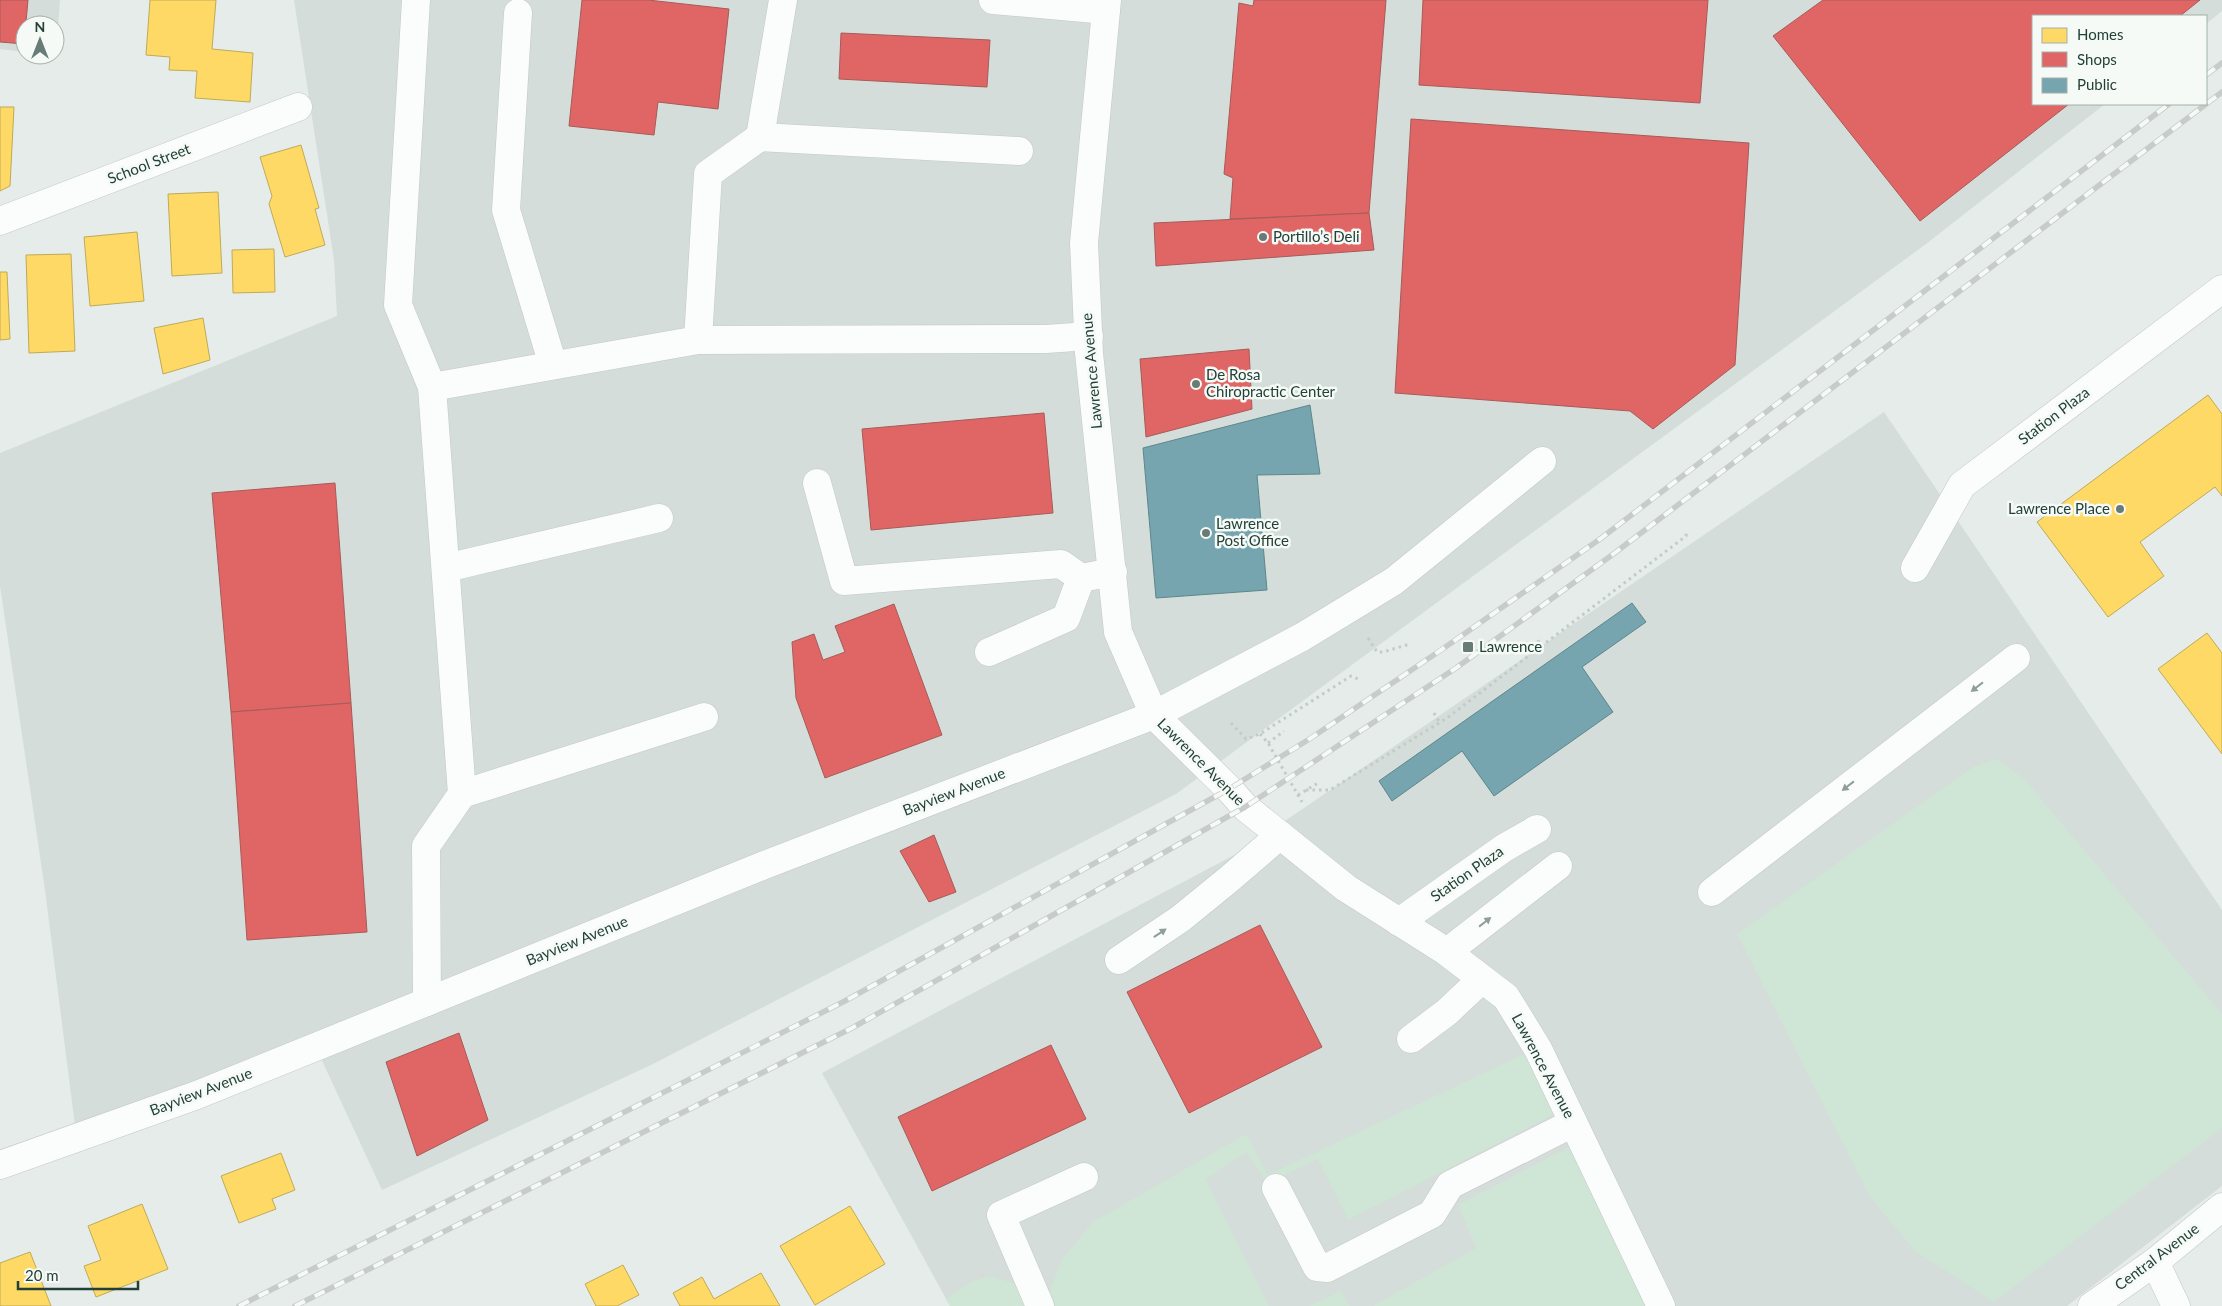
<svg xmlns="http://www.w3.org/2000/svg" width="2222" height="1306" font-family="Lato,sans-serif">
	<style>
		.built { fill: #d4ddd9 }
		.green { fill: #cfe5d6 }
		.homes { fill: #ffd966; stroke: #bdab58 }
		.shops { fill: #e06666; stroke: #a75b58 }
		.public { fill: #76a5af; stroke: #5d878b }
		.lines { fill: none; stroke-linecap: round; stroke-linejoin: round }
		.minor-casing { stroke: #c3c9c6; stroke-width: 29 }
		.path { stroke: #c2cbc8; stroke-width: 3; stroke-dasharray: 2.5 4; stroke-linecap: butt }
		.minor { stroke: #fbfcfc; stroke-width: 28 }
		.rail-casing { stroke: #c7ccca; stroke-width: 5.5 }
		.rail { stroke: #f5faf7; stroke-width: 4; stroke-dasharray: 11; stroke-linecap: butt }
		.oneway { fill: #8f9e9a }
		.poi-dot { fill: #677c76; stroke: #f5faf7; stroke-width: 2 }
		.labels { text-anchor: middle; stroke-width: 5; stroke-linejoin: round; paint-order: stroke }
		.street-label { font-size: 15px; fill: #234038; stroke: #f5faf7 }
		.poi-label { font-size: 15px; fill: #234038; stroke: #f5faf7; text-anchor: start }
	</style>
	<rect width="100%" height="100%" fill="#e6ece9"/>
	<!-- built -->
	<g class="built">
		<path d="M0 0H60L56 57 45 55H55V25H25V52L0 49Z"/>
		<path d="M294 0H2222V11L2206 24V16H2033V104H2105L1926 244 1176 794 653 1064 382 1190 318 1052 78 1149 45 890 0 586V453L337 316 334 260Z"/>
		<path d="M1884 412 2222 910V1186L2067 1306H950L822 1073 1238 853Z"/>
	</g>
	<!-- green -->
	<g class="green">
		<path d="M1997 759 2026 781 2222 1014V1128L1994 1302 1915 1251 1870 1197 1737 934 1973 767Z"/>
		<path d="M1531 1051 1560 1111 1348 1220 1318 1159 1267 1183 1247 1152 1205 1179 1269 1306H950L946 1299 971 1282 990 1276 1049 1294 1061 1261 1093 1222 1246 1134 1268 1175Z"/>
		<path d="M1577 1143 1654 1306H1373L1476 1248 1458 1205Z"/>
		<path d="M1341 1291 1350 1306H1310Z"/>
	</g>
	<!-- homes -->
	<g class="homes">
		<path d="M150 0H216L212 49 253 53 250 102 195 98 197 71 169 70 170 57 146 55Z"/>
		<path d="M0 107H14L10 186 0 191Z"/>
		<path d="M301 145 319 208 315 209 325 245 285 257 269 204 272 196 260 157Z"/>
		<path d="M218 192 222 273 172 276 168 194Z"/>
		<path d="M137 232 144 301 90 306 84 237Z"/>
		<path d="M274 249 275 292 233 293 232 250Z"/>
		<path d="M71 254 75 351 29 353 26 255Z"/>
		<path d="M0 272H7L10 339 0 340Z"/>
		<path d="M203 318 210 360 163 374 154 328Z"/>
		<path d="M2208 395 2222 414V496L2215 487 2140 542 2164 576 2108 617 2037 522Z"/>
		<path d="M2207 633 2222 653V754L2158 669Z"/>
		<path d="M281 1153 295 1190 272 1199 276 1209 239 1223 221 1176Z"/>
		<path d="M142 1204 168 1269 96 1297 84 1266 101 1260 88 1226Z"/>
		<path d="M850 1206 885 1264 815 1305 780 1246Z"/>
		<path d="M30 1252 51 1306H0V1263Z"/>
		<path d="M623 1265 639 1295 617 1306H596L585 1284Z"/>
		<path d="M761 1273 780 1306H680L673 1293 702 1277 714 1299Z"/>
	</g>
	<!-- shops -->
	<g class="shops">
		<path d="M0 0H28L24 44 0 42Z"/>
		<path d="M582 0H648L729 9 718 109 658 102 654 135 569 126Z"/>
		<path d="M1254 0H1386L1369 213 1230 219 1233 178 1224 174 1239 3 1253 6Z"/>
		<path d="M1423 0H1708L1700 103 1419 85Z"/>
		<path d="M1823 0H2200L2180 16H2033V104H2069L1920 221 1773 36Z"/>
		<path d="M841 33 990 40 987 87 839 79Z"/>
		<path d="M1411 119 1749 143 1735 365 1653 429 1630 411 1395 393Z"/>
		<path d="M1369 213 1374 250 1156 266 1154 223Z"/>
		<path d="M1249 349 1252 409 1146 437 1140 359Z"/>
		<path d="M1044 413 1053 513 871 530 862 429Z"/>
		<path d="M335 483 351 703 231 712 212 493Z"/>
		<path d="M894 604 942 735 825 778 796 698 792 642 814 634 823 660 845 652 835 626Z"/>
		<path d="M351 703 367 932 247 940 231 712Z"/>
		<path d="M934 835 956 892 929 902 900 851Z"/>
		<path d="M1260 925 1322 1047 1189 1113 1127 992Z"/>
		<path d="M459 1033 488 1120 417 1156 386 1062Z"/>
		<path d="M1051 1045 1086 1119 932 1191 898 1117Z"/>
	</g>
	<!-- public -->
	<g class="public">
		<path d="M1310 405 1320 474 1257 475 1267 590 1156 598 1143 448Z"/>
		<path d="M1632 603 1646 622 1582 667 1613 712 1494 796 1462 751 1392 801 1379 781Z"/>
	</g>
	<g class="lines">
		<!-- minor casing -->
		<g class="minor-casing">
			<g id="minor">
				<path d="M416 0 398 305 432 387 462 794 426 846 427 1002"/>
				<path d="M993 0 1106 10"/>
				<path d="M1107 0 1084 243 1089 353 1118 632 1154 715 1229 789 1245 807 1346 888 1447 952 1506 997 1538 1049 1661 1306"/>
				<path d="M518 13 506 210 553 365"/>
				<path d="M760 137 783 0"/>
				<path d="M0 221 298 107"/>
				<path d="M698 340 708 174 760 137 1019 151"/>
				<path d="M432 387 698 340 1046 339 1089 336"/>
				<path d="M817 483 844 581 1061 564 1081 578 1113 572"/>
				<path d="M446 568 659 518"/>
				<path d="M1915 568 1962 485 2222 289"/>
				<path d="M989 652 1066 618 1081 578"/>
				<path d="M462 794 704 717"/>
				<path d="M1712 892 2016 658"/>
				<path d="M1399 922 1504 848 1537 829"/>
				<path d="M1447 952 1558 866"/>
				<path d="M1119 960 1180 919 1228 880 1280 835"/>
				<path d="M1411 1039 1447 1012 1482 979"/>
				<path d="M0 1165 197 1095 767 864 1154 715 1302 637 1394 581 1542 461"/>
				<path d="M1276 1188 1317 1267 1327 1268 1432 1214 1450 1185 1573 1123"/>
				<path d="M2155 1262 2176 1306"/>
				<path d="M1040 1306 1001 1215 1084 1177"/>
				<path d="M2092 1306 2155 1262 2222 1207"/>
			</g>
		</g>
		<!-- path -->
		<g class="path">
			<path d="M1368 638 1377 652H1383L1410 644"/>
			<path d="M1538 640 1541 647"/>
			<path d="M1434 713 1440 723"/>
			<path d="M1231 723 1246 739 1260 734 1351 676 1358 679"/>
			<path d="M1260 734 1268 743 1302 802"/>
			<path d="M1268 743 1284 731"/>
			<path d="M1306 790H1330L1447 718 1686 536 1687 530"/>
			<path d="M1298 795 1318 783"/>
		</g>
		<!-- minor -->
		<use href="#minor" class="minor"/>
		<!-- rail casing -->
		<g class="rail-casing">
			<g id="rail">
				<path d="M2206 75 2222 63"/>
				<path d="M239 1306 843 1002 1229 789 1311 738 1444 648 1600 539 2169 104"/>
				<path d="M295 1306 852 1028 1245 807 1456 668 1612 555 2222 92"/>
			</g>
		</g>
		<!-- rail -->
		<use href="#rail" class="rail"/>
	</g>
	<!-- one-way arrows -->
	<defs><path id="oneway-solid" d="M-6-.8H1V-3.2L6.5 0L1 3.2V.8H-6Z" transform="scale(1.25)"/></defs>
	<g class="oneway">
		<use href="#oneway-solid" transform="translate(1977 687) rotate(142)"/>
		<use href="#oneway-solid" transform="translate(1848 786) rotate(142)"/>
		<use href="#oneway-solid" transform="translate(1485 922) rotate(-38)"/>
		<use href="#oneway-solid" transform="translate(1160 933) rotate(-34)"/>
	</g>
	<!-- markers -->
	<g class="poi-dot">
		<circle cx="1263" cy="237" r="5"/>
		<circle cx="1196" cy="384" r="5"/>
		<circle cx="2120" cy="509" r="5"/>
		<circle cx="1206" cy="533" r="5"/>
		<rect x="1462" y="641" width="12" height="12" rx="2.5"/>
	</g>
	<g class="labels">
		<!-- street labels -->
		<g class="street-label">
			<text transform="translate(149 164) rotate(-21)" y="5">School Street</text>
			<text transform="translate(1092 371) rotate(-95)" y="5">Lawrence Avenue</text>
			<text transform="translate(2054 416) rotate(-37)" y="5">Station Plaza</text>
			<text transform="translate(1201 762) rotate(45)" y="5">Lawrence Avenue</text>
			<text transform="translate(954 792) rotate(-21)" y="5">Bayview Avenue</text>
			<text transform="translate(1467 874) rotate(-35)" y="5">Station Plaza</text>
			<text transform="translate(577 941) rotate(-22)" y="5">Bayview Avenue</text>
			<text transform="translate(1543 1066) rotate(62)" y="5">Lawrence Avenue</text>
			<text transform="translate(201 1092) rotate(-21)" y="5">Bayview Avenue</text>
			<text transform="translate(2157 1257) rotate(-37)" y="5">Central Avenue</text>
		</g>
		<!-- poi labels -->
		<g class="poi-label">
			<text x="1273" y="242">Portillo’s Deli</text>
			<text x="1206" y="380">De Rosa<tspan x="1206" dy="17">Chiropractic Center</tspan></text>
			<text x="2110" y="514" text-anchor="end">Lawrence Place</text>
			<text x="1216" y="529">Lawrence<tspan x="1216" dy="17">Post Office</tspan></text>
			<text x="1479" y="652">Lawrence</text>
		</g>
	</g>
	<!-- legend -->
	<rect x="2032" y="15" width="175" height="90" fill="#f5faf7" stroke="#a1b0ab"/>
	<rect x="2042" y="28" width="25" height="15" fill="#ffd966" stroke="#a1b0ab"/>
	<text x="2077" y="40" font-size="15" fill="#234038">Homes</text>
	<rect x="2042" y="52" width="25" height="15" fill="#e06666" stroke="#a1b0ab"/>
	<text x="2077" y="65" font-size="15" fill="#234038">Shops</text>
	<rect x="2042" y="78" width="25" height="15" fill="#76a5af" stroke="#a1b0ab"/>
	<text x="2077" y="90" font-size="15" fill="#234038">Public</text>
	<!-- north arrow -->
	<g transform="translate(40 40)"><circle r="24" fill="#f5faf7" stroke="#a1b0ab"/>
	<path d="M0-4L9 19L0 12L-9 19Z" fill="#677c76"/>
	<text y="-8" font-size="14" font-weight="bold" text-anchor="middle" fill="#234038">N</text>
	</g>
	<!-- scale -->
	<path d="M18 1281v8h120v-8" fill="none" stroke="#234038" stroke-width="2.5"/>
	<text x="25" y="1281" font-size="15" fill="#234038" stroke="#f5faf7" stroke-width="4" paint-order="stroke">20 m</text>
</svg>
